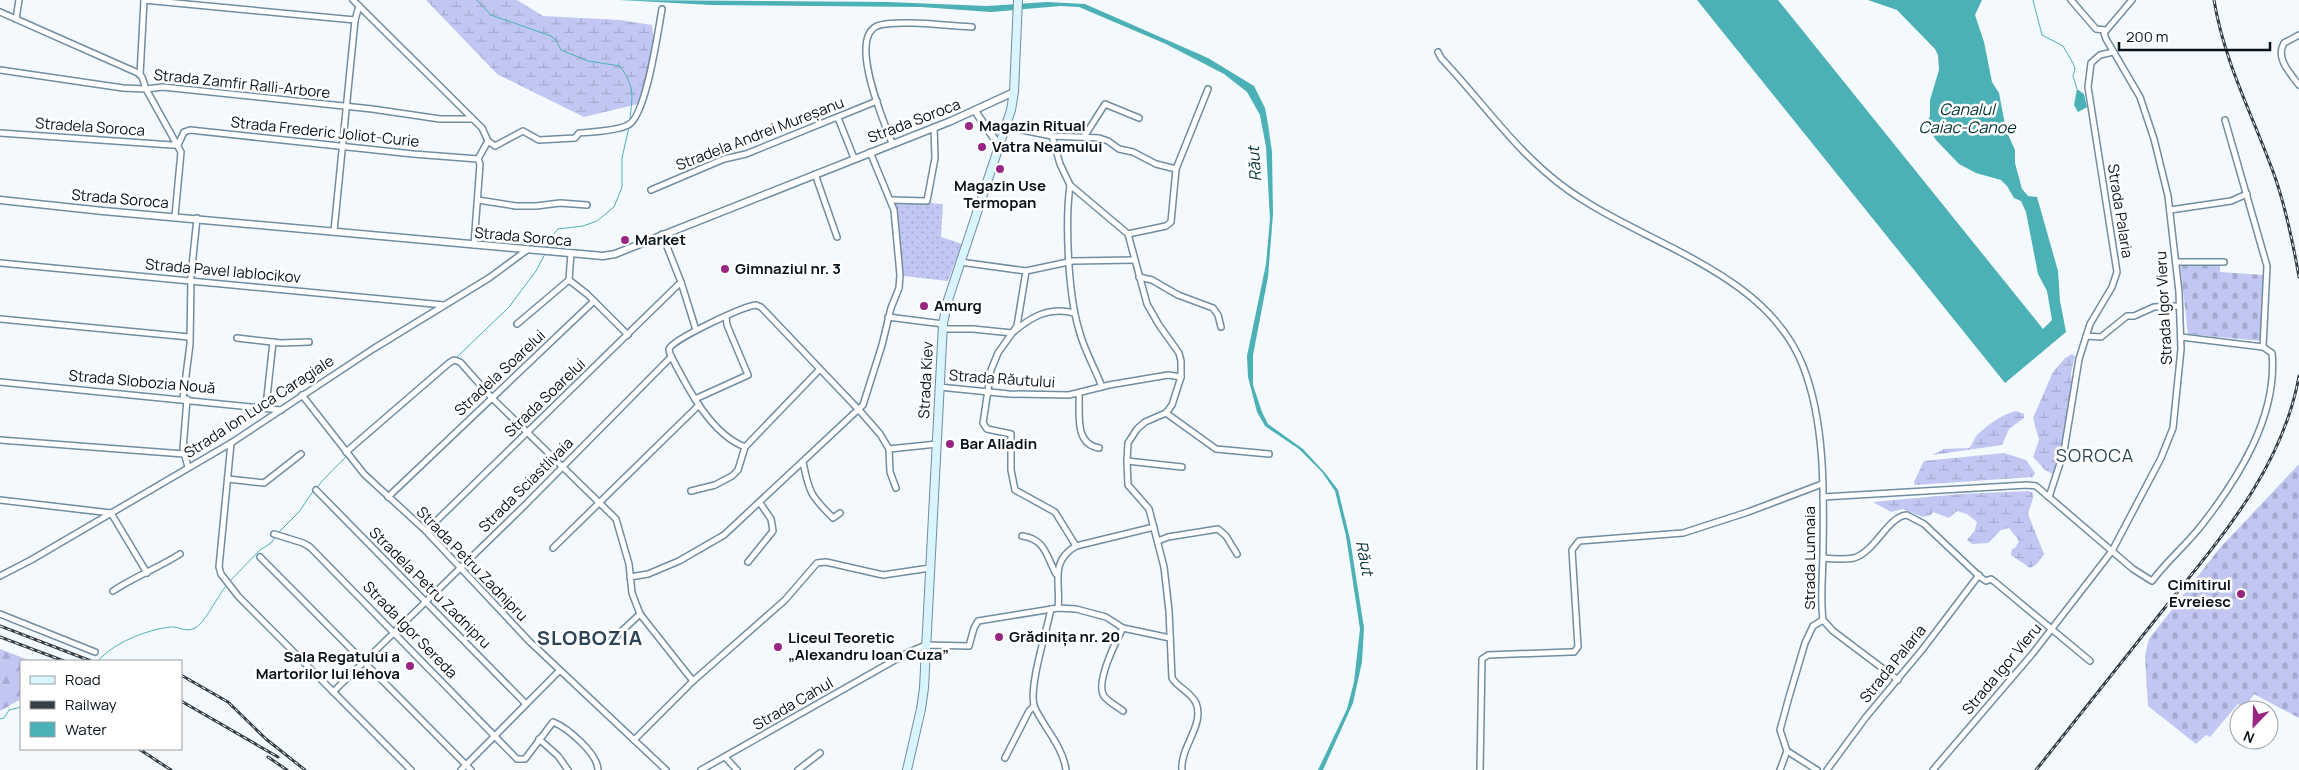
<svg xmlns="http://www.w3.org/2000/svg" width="2299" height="770" font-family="Manrope,sans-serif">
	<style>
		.grass { fill: url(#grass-dots) }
		.forest { fill: url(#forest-firs) }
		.wetland { fill: url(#wetland-marsh) }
		.cemetery { fill: url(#cemetery-stones) }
		.water { fill: #4bb1b6 }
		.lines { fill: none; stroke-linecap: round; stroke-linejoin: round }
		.stream { stroke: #4bb1b6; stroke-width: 1 }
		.minor-casing { stroke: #708da1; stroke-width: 8 }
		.tertiary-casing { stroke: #708da1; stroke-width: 9 }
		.secondary-casing { stroke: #708da1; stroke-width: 10 }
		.minor { stroke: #fff; stroke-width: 5 }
		.tertiary { stroke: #fff; stroke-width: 6 }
		.secondary { stroke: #d9f4fd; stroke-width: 8 }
		.rail-casing { stroke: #353e45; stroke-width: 3 }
		.rail { stroke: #fff; stroke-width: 1; stroke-dasharray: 4; stroke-linecap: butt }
		.poi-dot { fill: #992582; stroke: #fff; stroke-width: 2 }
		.labels { text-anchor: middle; stroke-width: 5; stroke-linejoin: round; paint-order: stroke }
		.street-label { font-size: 15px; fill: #071119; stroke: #fff }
		.poi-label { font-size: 15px; font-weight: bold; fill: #071119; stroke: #fff; text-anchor: start }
		.water-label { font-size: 16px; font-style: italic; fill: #003234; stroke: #fff }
		.quarter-label { font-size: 18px; letter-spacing: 1px; fill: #2b4557; stroke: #fff }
		.district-label { font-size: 20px; font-weight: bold; letter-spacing: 1px; fill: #2b4557; stroke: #fff }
	</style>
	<defs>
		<pattern id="grass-dots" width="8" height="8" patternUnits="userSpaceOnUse" patternTransform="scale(1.25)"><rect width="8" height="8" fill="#c1c7f2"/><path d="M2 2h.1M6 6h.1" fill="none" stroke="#a4aacf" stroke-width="1.8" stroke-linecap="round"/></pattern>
		<pattern id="forest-firs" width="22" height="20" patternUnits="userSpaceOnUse" patternTransform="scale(1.25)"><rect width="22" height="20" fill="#c1c7f2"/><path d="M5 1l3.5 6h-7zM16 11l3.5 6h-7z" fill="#a4aacf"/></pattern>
		<pattern id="wetland-marsh" width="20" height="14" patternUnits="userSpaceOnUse" patternTransform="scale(1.25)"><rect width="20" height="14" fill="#c1c7f2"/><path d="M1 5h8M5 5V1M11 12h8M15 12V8" fill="none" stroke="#a4aacf"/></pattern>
		<pattern id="cemetery-stones" width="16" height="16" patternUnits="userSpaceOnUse" patternTransform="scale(1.25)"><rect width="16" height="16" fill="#c1c7f2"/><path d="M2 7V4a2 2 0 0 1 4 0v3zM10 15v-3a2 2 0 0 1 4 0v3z" fill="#a4aacf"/></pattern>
	</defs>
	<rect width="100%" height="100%" fill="#f3f9fd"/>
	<!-- grass -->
	<path class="grass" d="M895 201 943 204 941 237 962 244 948 281 904 276Z"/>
	<!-- forest -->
	<path class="forest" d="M0 649 31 661H21V699L0 711Z"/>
	<!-- wetland -->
	<g class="wetland">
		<path d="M426 0H517L543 16 620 20 652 25 654 40 642 103 584 117 497 74Z"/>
		<path d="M2072 354 2075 356 2071 373 2072 388 2057 468 2056 473 2053 474 2045 470 2033 457 2039 440 2033 418 2053 372 2065 358Z"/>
		<path d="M2016 411 2024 414V418L2009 429 2002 445 1932 455 1944 449 1969 448C1973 444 1974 438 1978 434 1988 425 2002 414 2016 411Z"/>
		<path d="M2004 453 2026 460 2035 473 2033 477 1915 485 1914 482 1924 461Z"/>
		<path d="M2029 491 2033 493V498L2028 514 2044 554 2037 564 2030 568 2011 555 2012 549 2015 548 2019 541 2009 528 2001 530 1988 543 1972 544 1967 540 1975 530 1977 522 1967 514 1957 511 1949 518 1933 512 1931 515 1923 517 1903 509 1891 512 1873 502 1961 494Z"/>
	</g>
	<!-- cemetery -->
	<g class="cemetery">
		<path d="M2180 264H2220V272L2264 275 2261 341 2188 334Z"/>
		<path d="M2299 464V718L2254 694 2245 708 2238 704 2210 737 2206 735 2196 744 2148 706 2145 656 2149 639 2219 549Z"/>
	</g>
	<!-- water -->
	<g class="water">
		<path d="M619 0 887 2 987 6 1047 2 1085 4 1208 58 1254 86 1265 108 1268 124 1272 152 1273 214 1268 277 1253 355V385L1262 412 1268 424 1303 449 1326 474 1338 490 1350 539 1364 628 1362 662 1353 703 1323 770H1318L1347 709 1354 682 1360 629 1346 536 1335 491 1322 472 1299 449 1265 426 1257 412 1248 377 1247 356 1266 264 1270 219 1266 147 1260 115 1247 92 1224 74 1166 44 1079 7 1061 6 991 12 921 7 711 5Z"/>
		<path d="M1697 0H1778L2043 329 2052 320 2047 291 2038 274 2026 212 2021 201 2014 198 2007 186 2001 180 1976 173 1959 164 1936 140 1926 125 1930 116V100L1939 70 1938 55 1935 49 1897 10 1868 0H1982L1975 15 1984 42 1992 82 1999 93 2006 130 2015 150V163L2022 189 2028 196 2037 197 2058 271 2060 301 2066 332 2005 383Z"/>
		<path d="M2077 89 2084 94 2087 107 2078 112 2074 105Z"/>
	</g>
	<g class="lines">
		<!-- stream -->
		<g class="stream">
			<path d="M477 0 491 15 551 36 556 40 561 50 588 61 620 66C636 90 632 93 630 120"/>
			<path d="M2033 0 2042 35 2063 46 2073 63 2075 69 2073 76 2077 89"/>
			<path d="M547 248 553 235 558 229 583 226 597 221 614 207 622 187V158L629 127"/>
			<path d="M457 357 509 307 536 271 545 254"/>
			<path d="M351 452 449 366"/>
			<path d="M317 487C327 476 337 465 348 455"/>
			<path d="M278 533 299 512 314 490"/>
			<path d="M229 582 260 550 271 543 276 536"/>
			<path d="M98 661C113 643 146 630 170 627 179 626 185 633 195 628 206 622 217 596 227 585"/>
			<path d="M0 719 4 718 9 710 21 707"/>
		</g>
		<!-- minor casing -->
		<g class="minor-casing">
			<g id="minor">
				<path d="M144 0 355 20"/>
				<path d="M353 0 482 128 488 141 495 146 523 131 539 140 575 138 579 133C592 132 617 131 628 125 646 117 658 31 662 9"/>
				<path d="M2071 0 2096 29 2105 30"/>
				<path d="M0 12 138 73 142 77 146 89 163 87 372 109 440 119H472"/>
				<path d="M16 19 19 0"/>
				<path d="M2299 35 2284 43C2275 58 2290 73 2299 85"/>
				<path d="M1438 52 1441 58C1481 100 1513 148 1560 184 1636 243 1765 268 1803 366 1825 422 1824 492 1823 552 1823 574 1820 598 1823 620L1833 631 1898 680"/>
				<path d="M0 70 123 88 146 89 181 152 175 216"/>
				<path d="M140 75 144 0"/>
				<path d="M838 118 854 158"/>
				<path d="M2225 120 2267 266 2263 347"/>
				<path d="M1006 127 1052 136 1099 138 1108 141 1119 149 1133 152 1156 164 1176 169"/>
				<path d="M0 133 172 145H178L184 132 190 130 413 154 478 159"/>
				<path d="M1052 136 1060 164 1070 185 1128 234 1147 304 1159 325 1179 353 1181 361V377L1172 405 1166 413 1145 422 1137 429 1128 443 1127 461 1128 485 1149 509 1164 567 1169 611 1172 678C1178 688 1191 692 1196 703 1205 725 1180 747 1182 770"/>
				<path d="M1084 137 1105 104 1139 118"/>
				<path d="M892 143C884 122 848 39 877 26 894 19 952 26 972 27"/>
				<path d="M815 174 837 237"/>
				<path d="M1070 185C1065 222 1068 294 1079 330 1084 350 1095 368 1102 387"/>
				<path d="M651 190 724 159 746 154 877 101"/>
				<path d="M478 200 516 206H536L560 203 587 205"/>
				<path d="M891 200 927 201 935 158 934 127"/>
				<path d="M2170 210 2231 201 2247 194"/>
				<path d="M334 231 355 20 359 6"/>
				<path d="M662 234 681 282 696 330"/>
				<path d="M1128 234 1166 226 1171 222 1176 169 1208 89"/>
				<path d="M474 245 480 164 478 159 488 141"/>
				<path d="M960 262 1026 271 1073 261 1135 260"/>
				<path d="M2176 262H2224"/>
				<path d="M0 263 444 305"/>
				<path d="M1026 271 1017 326 998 353 991 370 983 423 987 429 1011 434V470L1015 490 1055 512 1076 546"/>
				<path d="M1139 277 1152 280 1178 295 1213 308 1218 315 1221 327"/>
				<path d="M569 280 571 253"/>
				<path d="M888 317 943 324"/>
				<path d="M0 319 189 337"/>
				<path d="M517 324 569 280 587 294 628 335"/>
				<path d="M942 329H973L1012 333C1031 317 1049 306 1074 313"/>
				<path d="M2086 336 2101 337 2127 316H2134L2154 307 2179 306"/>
				<path d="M237 338 281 343 309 342"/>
				<path d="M0 382 281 410"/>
				<path d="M939 387 1009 394 1069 395 1109 385 1168 375 1181 377"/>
				<path d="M1079 394C1080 414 1074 444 1099 448"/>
				<path d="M302 395 364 474 426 531 529 641 666 770"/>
				<path d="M183 399 190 344 191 276 197 218"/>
				<path d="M187 399 183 449 188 467"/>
				<path d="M695 399 748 375 727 325 726 317"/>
				<path d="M266 406 273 342"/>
				<path d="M1166 413 1216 449 1269 454"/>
				<path d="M0 440 184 454"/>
				<path d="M231 443 219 567 221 574 238 596 411 770"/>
				<path d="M745 447C710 434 686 385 670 354L669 349C673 339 744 306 756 305L761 307 859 410 880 434 889 449 937 444"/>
				<path d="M889 449 890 472 896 488"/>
				<path d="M346 452 449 363 454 360 460 362 492 398 616 519 629 564 632 593 640 614 693 681"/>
				<path d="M1127 461 1182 467"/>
				<path d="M803 462C809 493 811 496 833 518L840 513"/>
				<path d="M228 479 264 483 301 454"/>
				<path d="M316 490 526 704"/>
				<path d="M691 491 715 485 732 476 738 470 745 447 819 370"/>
				<path d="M388 497 594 301"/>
				<path d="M1823 497 2027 485 2036 486 2133 569 2152 581C2167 561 2186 545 2201 526 2238 479 2278 416 2272 353L2263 347 2181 337"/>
				<path d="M2049 497 2064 451 2079 359 2090 324 2112 287 2117 272 2088 87 2091 63 2100 55 2113 52"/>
				<path d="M0 500 111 513 147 573"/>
				<path d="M426 531 681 282"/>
				<path d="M274 534 303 543 310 547 517 759H525L553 722C568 728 598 754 598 770"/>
				<path d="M1022 536C1045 539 1046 555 1056 574"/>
				<path d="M1158 541 1168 537 1218 529 1226 536 1237 554"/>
				<path d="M553 548 699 405"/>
				<path d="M260 557 471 770"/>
				<path d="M1823 558C1833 559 1844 560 1854 558 1876 551 1888 516 1907 515L1924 524 1980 577 1986 581 1991 579 1995 582 2090 661"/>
				<path d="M748 562 773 531 771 519 760 503"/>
				<path d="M0 576 31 560 231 443 373 349 489 278 527 250"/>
				<path d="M630 577 648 574 679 561 724 535 863 405 882 345 891 308 899 288 900 275 894 210 870 152"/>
				<path d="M113 591C134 577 158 568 180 554"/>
				<path d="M1058 608C1061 583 1049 562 1076 546L1154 527"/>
				<path d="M1051 609C1047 630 1027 691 1035 708 1045 729 1063 747 1066 770"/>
				<path d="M0 614 95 652"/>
				<path d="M1123 628C1116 641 1095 683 1104 696 1108 702 1117 706 1123 711"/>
				<path d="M610 642 640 614"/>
				<path d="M333 692 524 506 671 357"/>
				<path d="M539 739 558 756 568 770"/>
				<path d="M634 740 693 681 785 600 817 563 826 562 883 575 930 568"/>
				<path d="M1787 751 1817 770"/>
				<path d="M725 757 737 770"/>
				<path d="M1005 758 1029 711 1034 706"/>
				<path d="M461 770 559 671"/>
				<path d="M701 770 909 652 926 645 969 646 974 628 978 621 1058 608 1076 609 1106 617 1123 628 1170 638"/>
				<path d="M798 770 820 753"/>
				<path d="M1480 770 1482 659 1488 655 1570 652H1574L1578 647 1572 550 1579 541 1683 533 1748 512 1822 484"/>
				<path d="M1780 770 1787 751 1780 730 1789 697 1805 643 1813 626 1823 620"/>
				<path d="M1827 770 1866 717 1922 650 1979 575"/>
				<path d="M1933 770 2033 653 2112 551 2161 458 2173 428 2181 349 2179 292 2168 196 2154 139 2140 97 2106 39 2104 33 2132 0"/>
			</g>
		</g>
		<!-- tertiary casing -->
		<g class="tertiary-casing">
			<g id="tertiary">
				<path d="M975 111 1000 147"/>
				<path d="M0 200 103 211 603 256 615 254 951 121 1014 92"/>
			</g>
		</g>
		<!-- secondary casing -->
		<g class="secondary-casing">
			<path id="secondary" d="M907 770 921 709 924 688 943 324 947 303 1011 110 1014 92 1018 0"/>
		</g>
		<!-- minor -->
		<use href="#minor" class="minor"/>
		<!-- tertiary -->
		<use href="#tertiary" class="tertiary"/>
		<!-- secondary -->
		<use href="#secondary" class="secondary"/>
		<!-- rail casing -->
		<g class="rail-casing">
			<g id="rail">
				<path d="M2214 0C2224 62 2254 118 2275 177 2286 209 2293 243 2299 277"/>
				<path d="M0 626 91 661"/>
				<path d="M0 637 64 661"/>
				<path d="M181 675 228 702 266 739 305 770"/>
				<path d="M181 701 278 757"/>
				<path d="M139 749 171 770"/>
				<path d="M268 757 287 770"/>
				<path d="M2036 770C2077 719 2118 667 2159 615 2217 542 2282 471 2299 376"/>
			</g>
		</g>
		<!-- rail -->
		<use href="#rail" class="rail"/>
	</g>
	<!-- markers -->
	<g class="poi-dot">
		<circle cx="969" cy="126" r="5"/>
		<circle cx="982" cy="147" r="5"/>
		<circle cx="1000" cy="169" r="5"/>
		<circle cx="625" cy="240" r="5"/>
		<circle cx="725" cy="269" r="5"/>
		<circle cx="924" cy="306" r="5"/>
		<circle cx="950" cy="444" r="5"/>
		<circle cx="2241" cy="594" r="5"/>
		<circle cx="999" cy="637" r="5"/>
		<circle cx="778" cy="647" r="5"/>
		<circle cx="410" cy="666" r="5"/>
	</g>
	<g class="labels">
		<!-- street labels -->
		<g class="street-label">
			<text transform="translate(242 84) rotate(6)" y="5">Strada Zamfir Ralli-Arbore</text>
			<text transform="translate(914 121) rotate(-21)" y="5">Strada Soroca</text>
			<text transform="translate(90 127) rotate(4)" y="5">Stradela Sorocа</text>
			<text transform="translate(325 132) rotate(6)" y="5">Strada Frederic Joliot-Curie</text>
			<text transform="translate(760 134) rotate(-21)" y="5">Stradela Andrei Mureșanu</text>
			<text transform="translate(120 199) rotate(5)" y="5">Strada Soroca</text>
			<text transform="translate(2120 211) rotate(81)" y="5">Strada Palaria</text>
			<text transform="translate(523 237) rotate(5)" y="5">Strada Soroca</text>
			<text transform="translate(223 271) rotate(5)" y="5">Strada Pavel Iablocikov</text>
			<text transform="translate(2164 308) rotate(-93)" y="5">Strada Igor Vieru</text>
			<text transform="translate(500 373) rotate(-43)" y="5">Stradela Soarelui</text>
			<text transform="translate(1002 379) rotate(4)" y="5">Strada Răutului</text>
			<text transform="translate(926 380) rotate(-87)" y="5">Strada Kiev</text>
			<text transform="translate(142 382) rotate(5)" y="5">Strada Slobozia Nouă</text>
			<text transform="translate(545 398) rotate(-44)" y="5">Strada Soarelui</text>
			<text transform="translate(259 407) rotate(-33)" y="5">Strada Ion Luca Caragiale</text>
			<text transform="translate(526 485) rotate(-45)" y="5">Strada Sciastlivaia</text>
			<text transform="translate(1810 558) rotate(-90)" y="5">Strada Lunnaia</text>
			<text transform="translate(472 564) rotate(46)" y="5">Strada Petru Zadnipru</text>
			<text transform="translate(430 588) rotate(45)" y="5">Stradela Petru Zadnipru</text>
			<text transform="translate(410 630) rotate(46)" y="5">Strada Igor Sereda</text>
			<text transform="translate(1893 664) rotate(-51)" y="5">Strada Palaria</text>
			<text transform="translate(2002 669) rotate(-50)" y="5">Strada Igor Vieru</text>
			<text transform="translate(793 704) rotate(-30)" y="5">Strada Cahul</text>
		</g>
		<!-- poi labels -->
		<g class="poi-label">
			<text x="979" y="131">Magazin Ritual</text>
			<text x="992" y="152">Vatra Neamului</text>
			<text x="1000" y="191" text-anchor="middle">Magazin Use<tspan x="1000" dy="17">Termopan</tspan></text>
			<text x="635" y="245">Market</text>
			<text x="735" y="274">Gimnaziul nr. 3</text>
			<text x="934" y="311">Amurg</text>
			<text x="960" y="449">Bar Alladin</text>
			<text x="2231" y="590" text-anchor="end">Cimitirul<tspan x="2231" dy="17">Evreiesc</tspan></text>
			<text x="1009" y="642">Grădinița nr. 20</text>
			<text x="788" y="643">Liceul Teoretic<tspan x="788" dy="17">„Alexandru Ioan Cuza”</tspan></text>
			<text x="400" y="662" text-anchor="end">Sala Regatului a<tspan x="400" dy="17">Martorilor lui Iehova</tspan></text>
		</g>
		<!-- water labels -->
		<g class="water-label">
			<text x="1967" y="115">Canalul<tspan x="1967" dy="18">Caiac-Canoe</tspan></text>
			<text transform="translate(1254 164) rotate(-94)" y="6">Răut</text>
			<text transform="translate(1365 558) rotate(79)" y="6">Răut</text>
		</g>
		<!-- quarter labels -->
		<g class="quarter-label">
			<text x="2095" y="462">SOROCA</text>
		</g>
		<!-- district labels -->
		<g class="district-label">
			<text x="590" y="645">SLOBOZIA</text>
		</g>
	</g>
	<!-- legend -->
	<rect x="20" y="660" width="162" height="90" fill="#ffffff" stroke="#9ca0a3"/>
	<rect x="30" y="676" width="25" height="8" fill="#d9f4fd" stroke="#9ca0a3"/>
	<text x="65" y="685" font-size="15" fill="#071119">Road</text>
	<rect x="30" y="701" width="25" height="8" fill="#353e45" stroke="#9ca0a3"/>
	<text x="65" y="710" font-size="15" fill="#071119">Railway</text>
	<rect x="30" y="722" width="25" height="15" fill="#4bb1b6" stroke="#9ca0a3"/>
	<text x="65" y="735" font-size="15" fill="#071119">Water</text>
	<!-- north arrow -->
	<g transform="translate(2254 725) rotate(203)"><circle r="24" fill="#ffffff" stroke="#9ca0a3"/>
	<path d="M0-4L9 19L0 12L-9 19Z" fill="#992582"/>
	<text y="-8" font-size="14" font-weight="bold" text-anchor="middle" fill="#071119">N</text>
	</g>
	<!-- scale -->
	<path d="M2119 42v8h151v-8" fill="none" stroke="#071119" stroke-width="2.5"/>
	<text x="2126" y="42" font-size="15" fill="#071119" stroke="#ffffff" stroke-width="4" paint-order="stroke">200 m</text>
</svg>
